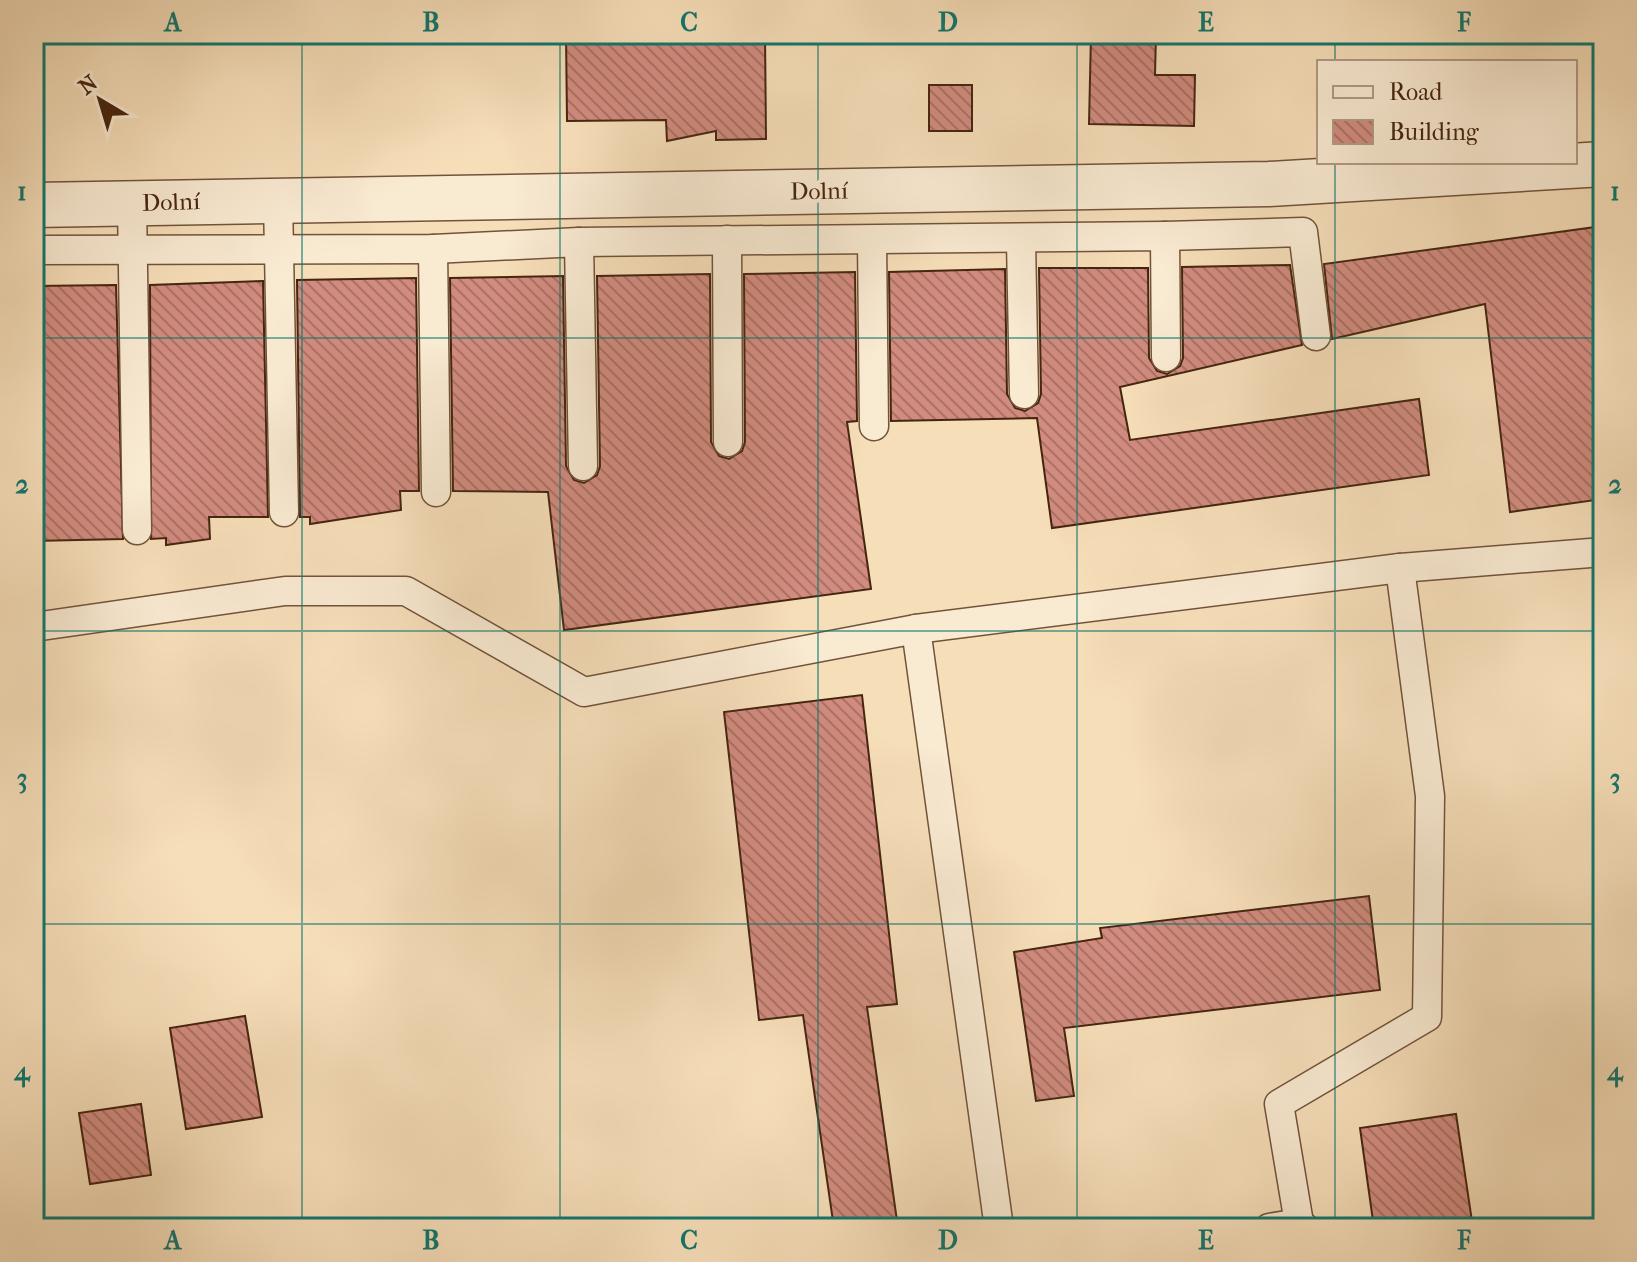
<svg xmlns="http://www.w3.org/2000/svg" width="1637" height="1262" font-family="'IM FELL French Canon',serif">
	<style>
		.building { fill: url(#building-back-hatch); stroke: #46250f; stroke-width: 2 }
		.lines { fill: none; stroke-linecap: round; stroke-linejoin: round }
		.lane-casing { stroke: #72533a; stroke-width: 31 }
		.street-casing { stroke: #72533a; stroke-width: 47 }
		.lane { stroke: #f9ead2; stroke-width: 28 }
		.street { stroke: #f9ead2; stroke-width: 44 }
		.grid { fill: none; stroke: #0f766e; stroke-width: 2; stroke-opacity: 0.55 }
		.labels { text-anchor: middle; stroke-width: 8; stroke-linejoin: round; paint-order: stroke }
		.street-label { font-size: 24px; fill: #46250f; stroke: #f9ead2 }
		.neatline { fill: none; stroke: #0f766e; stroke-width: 3 }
		.grid-label { font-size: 26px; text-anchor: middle; font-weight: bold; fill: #0f766e }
	</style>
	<defs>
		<pattern id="building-back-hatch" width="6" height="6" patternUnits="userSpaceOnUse" patternTransform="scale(2)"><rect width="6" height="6" fill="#d18b7f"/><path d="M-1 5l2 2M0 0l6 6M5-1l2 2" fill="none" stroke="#ab7166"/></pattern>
	</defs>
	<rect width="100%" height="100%" fill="#f6deb9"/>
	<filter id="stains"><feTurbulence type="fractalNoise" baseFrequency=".0025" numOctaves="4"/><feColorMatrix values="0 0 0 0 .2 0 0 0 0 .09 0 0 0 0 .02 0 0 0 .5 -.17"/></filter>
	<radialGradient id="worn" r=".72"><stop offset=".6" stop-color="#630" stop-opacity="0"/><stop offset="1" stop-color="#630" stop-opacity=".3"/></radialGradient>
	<!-- building -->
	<g class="building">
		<path d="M566 34H765L766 139 716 140V131L667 141 666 120 567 121Z"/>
		<path d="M1091 34H1156L1155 75H1195L1194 126 1089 124Z"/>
		<rect x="929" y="85" width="43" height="46"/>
		<path d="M1603 226V499L1510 512 1485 304 1332 339 1324 264Z"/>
		<path d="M1290 265 1302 345 1120 387 1130 440 1419 399 1429 475 1052 528 1037 418 891 421 889 272 1005 269 1007 394 1015 408 1025 411 1038 403 1041 394 1039 268H1148L1149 358 1157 371 1167 374 1180 366 1183 358 1182 267Z"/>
		<path d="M855 272 857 421 847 422 871 589 564 630 548 492 453 491 450 278 563 276 566 466 574 480 584 483 597 475 600 466 597 276 710 274 711 442 719 456 729 459 742 451 745 442 744 274Z"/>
		<path d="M416 278 419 491H400L401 510 310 524V517H300L297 280Z"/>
		<path d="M263 281 268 517H209L210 539 166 545V538L151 539 150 285Z"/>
		<path d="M116 285 123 539 34 541V286Z"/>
		<path d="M862 695 897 1004 867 1007 898 1228H834L803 1015 759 1020 724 712Z"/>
		<path d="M1369 896 1380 990 1064 1028 1074 1096 1036 1101 1014 952 1102 938 1100 928Z"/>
		<path d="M245 1016 262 1117 186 1129 170 1028Z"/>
		<path d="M141 1104 151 1175 90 1184 79 1113Z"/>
		<path d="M1456 1114 1473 1228H1374L1360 1128Z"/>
	</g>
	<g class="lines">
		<!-- lane casing -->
		<g class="lane-casing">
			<g id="lane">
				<path d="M278 199 284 512"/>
				<path d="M132 203 137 530"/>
				<path d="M1165 236 1303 232 1316 336"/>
				<path d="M727 240 728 442"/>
				<path d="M872 241 874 426"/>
				<path d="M1021 241 1024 394"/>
				<path d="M579 242 1165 236 1166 357"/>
				<path d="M433 249 436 492"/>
				<path d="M34 250 433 249 579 242 583 466"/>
				<path d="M34 627 285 591H406L584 692 916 629 999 1228"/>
				<path d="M916 629 1400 568 1603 552"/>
				<path d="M1299 1223 1279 1104 1427 1017 1430 796 1400 568"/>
				<path d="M1269 1228 1299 1223 1305 1228"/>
			</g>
		</g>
		<!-- street casing -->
		<g class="street-casing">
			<path id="street" d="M34 205 1269 184 1603 164"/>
		</g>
		<!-- lane -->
		<use href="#lane" class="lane"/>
		<!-- street -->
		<use href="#street" class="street"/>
	</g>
	<!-- grid -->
	<path class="grid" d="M302 34V1228M560 34V1228M818 34V1228M1077 34V1228M1335 34V62M1335 162V1228M34 338H1603M34 631H1603M34 924H1603"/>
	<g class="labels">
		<!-- street labels -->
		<g class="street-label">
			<text transform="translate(819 191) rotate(-1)" y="8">Dolní</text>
			<text transform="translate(171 202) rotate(-2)" y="8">Dolní</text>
		</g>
	</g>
	<!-- margin -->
	<rect width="1637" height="1262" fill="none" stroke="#f6deb9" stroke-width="88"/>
	<!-- legend -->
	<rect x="1317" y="60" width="260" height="104" fill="#f9ead2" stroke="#b19b84" stroke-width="2"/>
	<rect x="1333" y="86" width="40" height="12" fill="#f9ead2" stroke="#b19b84" stroke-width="2"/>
	<text x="1389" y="100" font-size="24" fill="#46250f">Road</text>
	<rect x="1333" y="120" width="40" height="24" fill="url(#building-back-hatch)" stroke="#b19b84" stroke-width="2"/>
	<text x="1389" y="140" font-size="24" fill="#46250f">Building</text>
	<!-- north arrow -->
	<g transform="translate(100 100) rotate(322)" stroke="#f9ead2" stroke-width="6" paint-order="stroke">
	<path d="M0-6L14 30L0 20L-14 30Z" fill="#46250f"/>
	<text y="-12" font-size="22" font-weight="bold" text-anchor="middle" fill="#46250f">N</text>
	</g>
	<rect x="44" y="44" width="1549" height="1174" class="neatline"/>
	<g class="grid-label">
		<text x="173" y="31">A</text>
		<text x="431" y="31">B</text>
		<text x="689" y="31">C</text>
		<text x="948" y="31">D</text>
		<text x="1206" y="31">E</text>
		<text x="1464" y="31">F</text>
		<text x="22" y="200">1</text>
		<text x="1615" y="200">1</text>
		<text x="22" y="493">2</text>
		<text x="1615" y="493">2</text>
		<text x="22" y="787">3</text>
		<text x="1615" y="787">3</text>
		<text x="22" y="1080">4</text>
		<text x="1615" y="1080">4</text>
		<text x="173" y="1249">A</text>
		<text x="431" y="1249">B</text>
		<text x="689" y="1249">C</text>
		<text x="948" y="1249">D</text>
		<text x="1206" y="1249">E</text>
		<text x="1464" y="1249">F</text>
	</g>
	<rect width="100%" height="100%" filter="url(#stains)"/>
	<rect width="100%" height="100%" fill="url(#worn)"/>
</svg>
